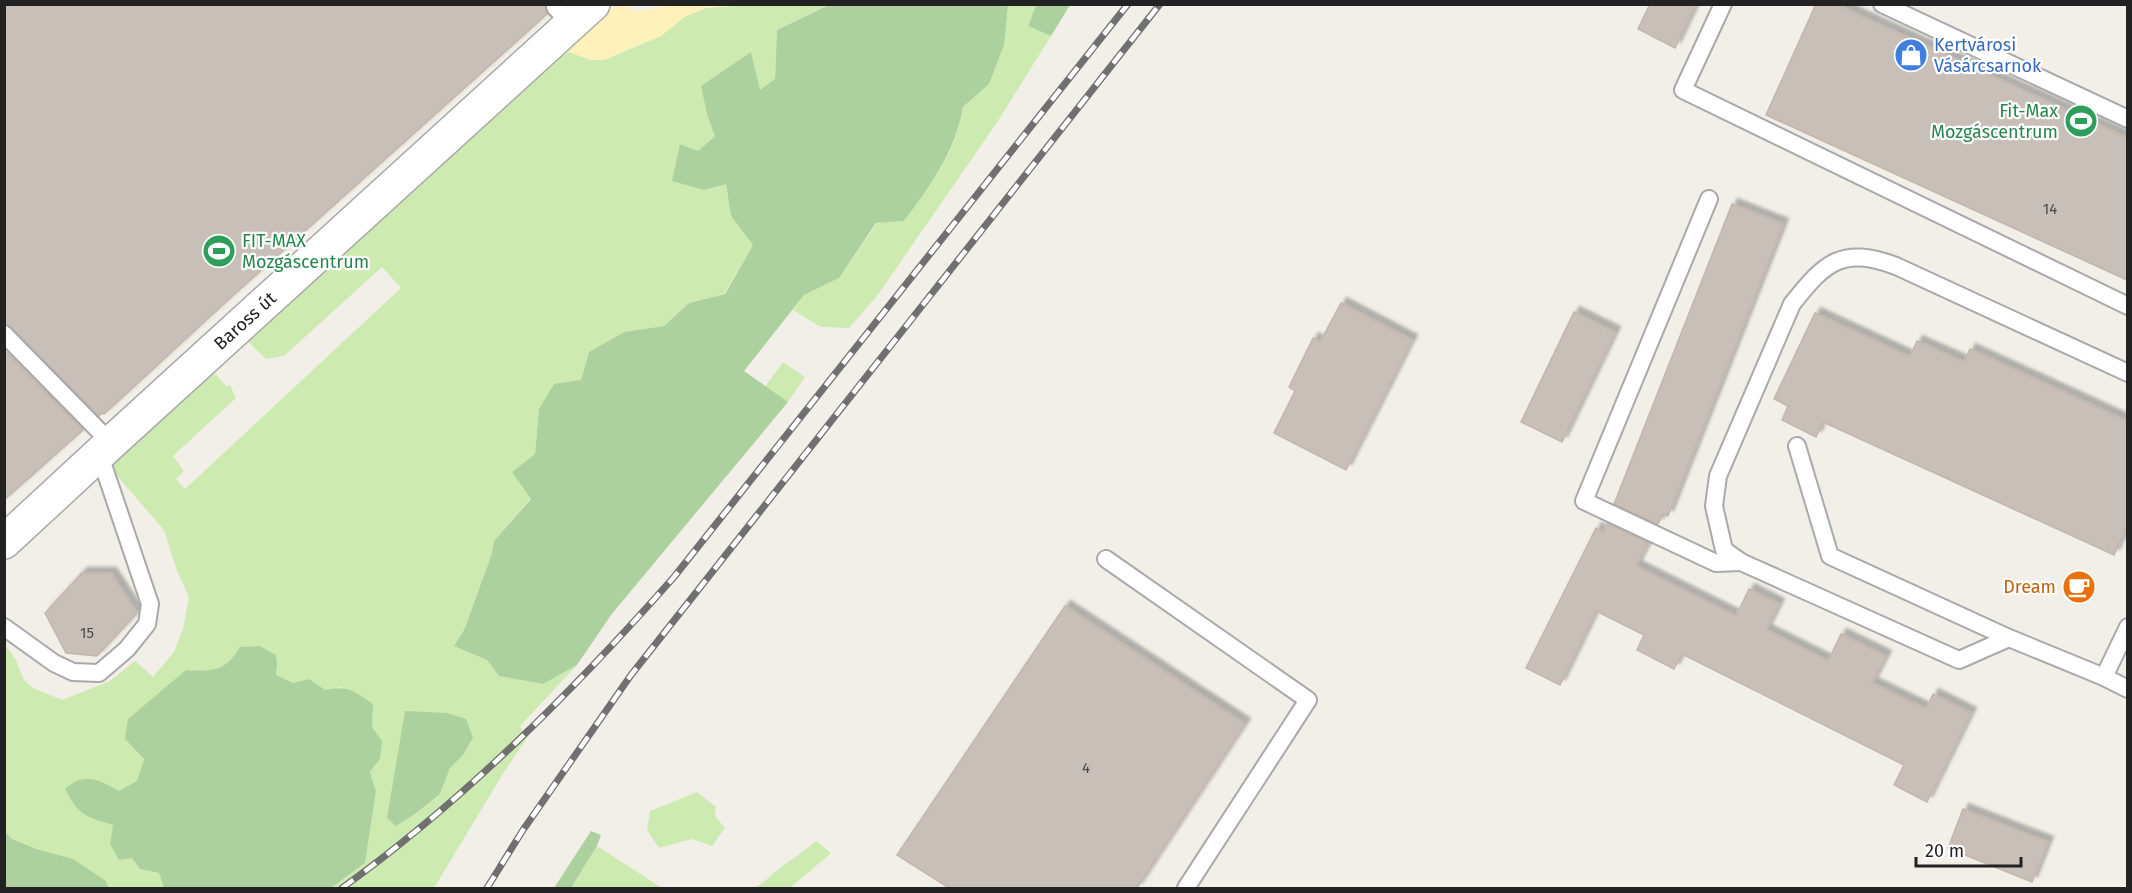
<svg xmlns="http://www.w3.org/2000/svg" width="2132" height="893" font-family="'Fira Sans',sans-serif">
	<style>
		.grass { fill: #cdebb0; fill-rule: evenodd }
		.forest { fill: #add19e }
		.sand { fill: #fff1ba }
		.building { fill: #c7bfb8; stroke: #c4b6ab; stroke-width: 1.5; filter: url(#shadow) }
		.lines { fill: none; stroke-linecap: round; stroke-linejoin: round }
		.service-casing { stroke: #a9a9a9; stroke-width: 20 }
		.minor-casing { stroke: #a9a9a9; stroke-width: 36 }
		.service { stroke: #fff; stroke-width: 16 }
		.minor { stroke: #fff; stroke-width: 33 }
		.rail-casing { stroke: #707070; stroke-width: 7 }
		.rail { stroke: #fff; stroke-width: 4.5; stroke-dasharray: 14; stroke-linecap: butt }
		.labels { text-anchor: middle; stroke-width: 4.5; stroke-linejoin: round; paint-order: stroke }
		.number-label { font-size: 15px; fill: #4b4948 }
		.shop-label { font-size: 18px; fill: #366cbe; stroke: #fff; text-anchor: start }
		.leisure-label { font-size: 18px; fill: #27864d; stroke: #fff; text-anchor: end }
		.street-label { font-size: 18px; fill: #222; stroke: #fff }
		.food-label { font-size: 18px; fill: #c56008; stroke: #fff; text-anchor: end }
	</style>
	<defs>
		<filter id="shadow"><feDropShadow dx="5.5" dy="-5.5" stdDeviation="1.5" flood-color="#0004"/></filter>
	</defs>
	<rect width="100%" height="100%" fill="#f2efe9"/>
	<!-- grass -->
	<g class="grass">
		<path d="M746 4 829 5 777 30 775 79 760 91 751 52 708 118 715 136 698 151 680 144 704 190 726 184 731 216 753 245 724 294 689 303 664 326 624 332 589 352 581 380 539 409 531 498 494 541 491 556 464 630 454 646 487 660 499 676 542 684 577 665 520 726 527 738 504 772 434 888H331L365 863 376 791 370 772 380 759 372 727 373 704 340 687 325 691 309 679 293 683 276 675 277 665 231 663 210 671 186 670 126 739 144 759 138 781 119 791 110 844 132 858 140 869 159 873 164 888H109L106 881 12 839 4 832V643L16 660 24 680 33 688 62 700 110 681 135 661 153 677 174 652 183 629 189 597 177 571 164 530 112 470 113 460 212 370 227 387 230 385 236 398 173 456 184 471 176 479 185 489 401 288 382 267 284 356 266 359 246 340 548 65 569 52 591 60H604L661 36 684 17 706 8ZM473 738 463 755 450 768 440 794 415 814 396 825Z"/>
		<path d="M1008 5H1036L1028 26 1051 36 996 124 877 296 849 328 821 327 793 310 804 295 839 278 877 223 904 221C930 187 957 150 963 107L989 84Z"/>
		<path d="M783 362 805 377 788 402 765 387Z"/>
		<path d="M697 792 716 807 715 816 725 828 712 846 692 839 659 848 647 830 650 811Z"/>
		<path d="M816 841 831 853 790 888H755C765 882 772 874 781 867 793 858 805 851 816 841Z"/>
		<path d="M597 846 662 888H571Z"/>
	</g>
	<!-- forest -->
	<g class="forest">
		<path d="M829 5H1008L1004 45 989 84 963 107C956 150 930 187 904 221L876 223 839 278 804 295 744 371 788 402 611 615 577 665 543 684 499 676 487 660 454 646 464 630 491 556 494 541 531 499 512 472 535 454 539 409 554 384 581 380 589 352 624 332 664 326 689 303 725 294 753 245 731 216 726 184 704 190 672 181 680 144 698 151 715 136 708 118 701 86 751 52 760 90 775 79 777 30Z"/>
		<path d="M1036 5H1070L1051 36 1028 26Z"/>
		<path d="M260 646 276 655 277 665 276 675 293 683 309 679 325 690C348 685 354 691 373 704L372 727 382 741 380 759 370 772 376 791 365 863 331 888H164L159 873 140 869 132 858 119 860 110 844 113 825C86 817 78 815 65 789 86 771 98 780 119 791L137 781 144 759 125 739 128 719 186 670C214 671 225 672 240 647Z"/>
		<path d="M405 711 447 713 466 719 473 738 463 755 450 768 440 794 415 814 396 826 387 818Z"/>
		<path d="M591 831 601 835 597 846 571 888H554Z"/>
		<path d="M5 832 12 839 36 849 73 859 106 881 109 888H5Z"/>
	</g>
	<!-- sand -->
	<path class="sand" d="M616 5H626L636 12 671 5H746L706 8 684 17 661 36 603 60H591L569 52 548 65Z"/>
	<!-- building -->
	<g class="building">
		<path d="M4 4H545L547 14 228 300 104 414 102 413 99 416 11 327 4 324Z"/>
		<path d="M1650 4H1696L1675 48 1638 29Z"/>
		<path d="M1816 4H1835L2127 138V280L1766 115Z"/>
		<path d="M1732 204 1783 224 1668 516 1663 514 1658 524 1614 504Z"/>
		<path d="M1341 303 1412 340 1346 470 1274 433 1295 391 1289 387 1313 338 1320 342Z"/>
		<path d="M1574 312 1615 332 1562 442 1521 422Z"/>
		<path d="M1815 313 1910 357 1917 341 1964 362 1970 349 2127 421V526L2114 555 1823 422 1816 437 1782 420 1788 406 1774 399Z"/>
		<path d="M4 350 83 430 4 500Z"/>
		<path d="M1607 523 1648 543 1636 566 1736 616 1749 589 1779 604 1766 630 1828 661 1841 634 1886 656 1872 683 1926 709 1933 694 1971 713 1927 802 1894 785 1904 765 1682 654 1674 669 1637 650 1644 635 1596 611 1560 685 1526 668 1596 528 1603 532Z"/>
		<path d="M82 573H111L137 613 97 656 66 653 45 613Z"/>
		<path d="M1065 606 1245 724 1137 888H949L897 855Z"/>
		<path d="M1963 809 2048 842 2032 882 1948 848Z"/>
	</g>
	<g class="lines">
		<!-- service casing -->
		<g class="service-casing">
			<g id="service">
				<path d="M1723 4 1683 90 2128 306"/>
				<path d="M1882 4 2128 119"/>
				<path d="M555 7 571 25"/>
				<path d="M1709 199 1584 501 1716 563 1741 562"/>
				<path d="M4 334 111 443"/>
				<path d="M1797 446 1830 556 2009 638 2104 677 2128 689"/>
				<path d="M1106 559 1308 700 1186 888"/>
				<path d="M4 627 54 663 73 672 99 673 127 649 147 624 150 604 99 453"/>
				<path d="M2009 638 1959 660 1741 562 1724 550 1714 506 1718 476 1792 304C1825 262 1842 246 1896 266L2128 373"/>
				<path d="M2104 677 2128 627"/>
			</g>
		</g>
		<!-- minor casing -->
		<g class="minor-casing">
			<path id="minor" d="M4 542 111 443 593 4"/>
		</g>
		<!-- service -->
		<use href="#service" class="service"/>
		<!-- minor -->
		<use href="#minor" class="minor"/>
		<!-- rail casing -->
		<g class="rail-casing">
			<g id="rail">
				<path d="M342 888C466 799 573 691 674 577L1128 4"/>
				<path d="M487 888 523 830 631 675 1160 4"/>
			</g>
		</g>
		<!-- rail -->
		<use href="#rail" class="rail"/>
	</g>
	<!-- icons -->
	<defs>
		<g id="shop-disc" transform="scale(1.725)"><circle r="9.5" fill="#3f7fe0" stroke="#fff"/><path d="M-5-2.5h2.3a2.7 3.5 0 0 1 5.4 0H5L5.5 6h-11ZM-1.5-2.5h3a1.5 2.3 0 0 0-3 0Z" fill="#fff"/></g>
		<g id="stadium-disc" transform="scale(1.725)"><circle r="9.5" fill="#2e9e5b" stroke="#fff"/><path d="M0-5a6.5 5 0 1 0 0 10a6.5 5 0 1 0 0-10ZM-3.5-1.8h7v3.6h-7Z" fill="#fff"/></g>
		<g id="cafe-disc" transform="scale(1.725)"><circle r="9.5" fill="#e8710a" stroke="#fff"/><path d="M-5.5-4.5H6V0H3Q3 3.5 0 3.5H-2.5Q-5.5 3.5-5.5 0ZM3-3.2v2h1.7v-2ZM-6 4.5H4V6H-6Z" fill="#fff"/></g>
	</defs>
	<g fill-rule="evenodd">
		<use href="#shop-disc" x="1911" y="55"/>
		<use href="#stadium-disc" x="2081" y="121"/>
		<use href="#stadium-disc" x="219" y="251"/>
		<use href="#cafe-disc" x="2079" y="587"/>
	</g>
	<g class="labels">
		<!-- number labels -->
		<g class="number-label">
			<text x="2050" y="214">14</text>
			<text x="87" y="638">15</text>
			<text x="1086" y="773">4</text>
		</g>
		<!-- shop labels -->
		<g class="shop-label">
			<text x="1934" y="51">Kertvárosi<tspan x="1934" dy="21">Vásárcsarnok</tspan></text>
		</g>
		<!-- leisure labels -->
		<g class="leisure-label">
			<text x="2058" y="117">Fit-Max<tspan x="2058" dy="21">Mozgáscentrum</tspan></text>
			<text x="242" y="247" text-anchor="start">FIT-MAX<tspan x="242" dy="21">Mozgáscentrum</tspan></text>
		</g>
		<!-- street labels -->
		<g class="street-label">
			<text transform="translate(245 321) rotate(-42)" y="6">Baross út</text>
		</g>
		<!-- food labels -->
		<g class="food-label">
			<text x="2056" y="593">Dream</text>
		</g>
	</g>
	<!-- border -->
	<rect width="2132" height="893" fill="none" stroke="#222222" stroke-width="12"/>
	<!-- scale -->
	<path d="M1916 857v9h105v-9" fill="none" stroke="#222222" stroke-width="3"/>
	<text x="1925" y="857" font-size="18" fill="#222222" stroke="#ffffff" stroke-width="4.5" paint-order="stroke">20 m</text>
</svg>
